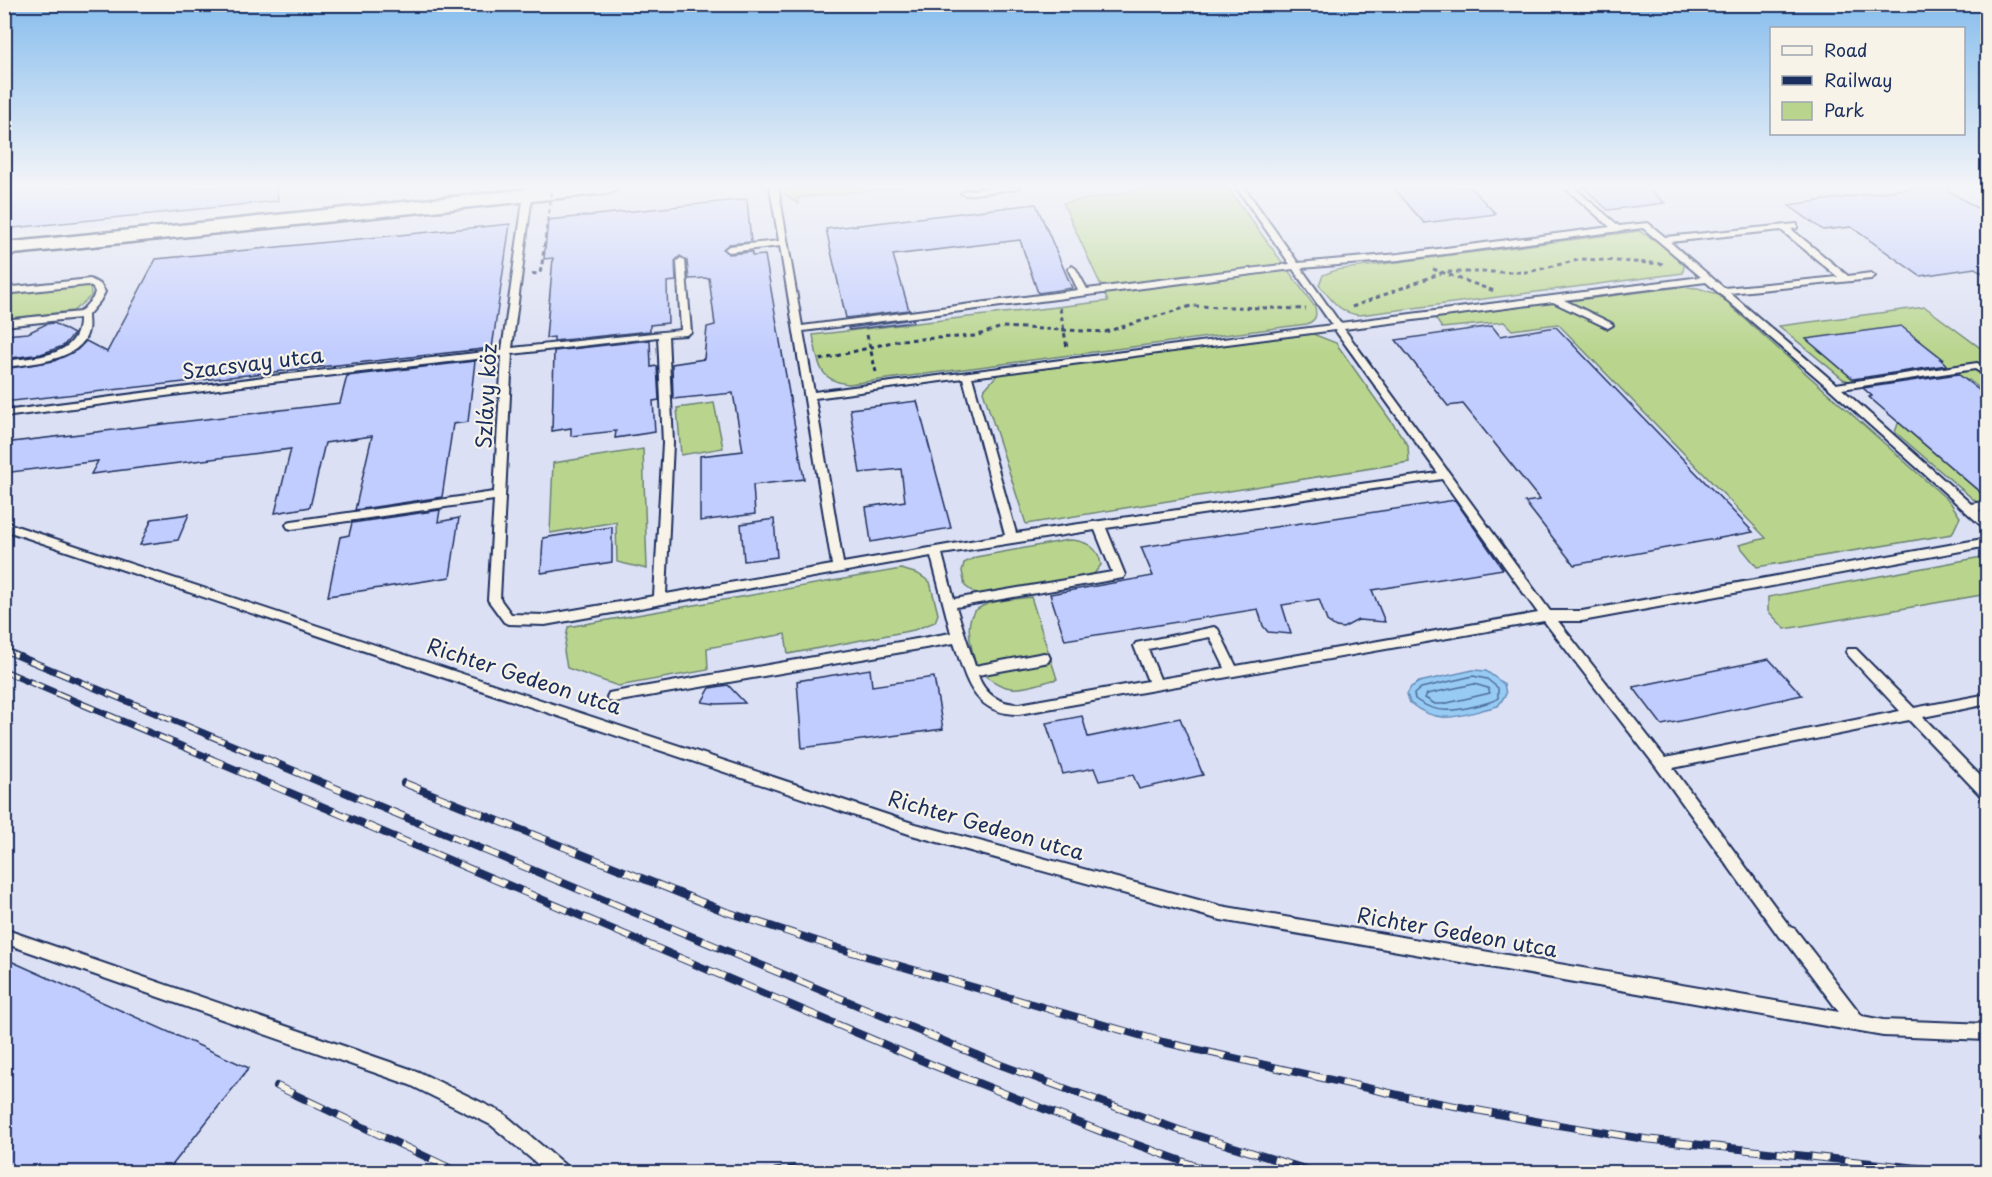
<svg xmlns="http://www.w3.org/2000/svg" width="1992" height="1177" font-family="'Playpen Sans',sans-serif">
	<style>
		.built { fill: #dce0f4 }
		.green { fill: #b9d58d; stroke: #6a8276; stroke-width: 1.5 }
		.water { fill: #97cbf4; stroke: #658db8; stroke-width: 1.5 }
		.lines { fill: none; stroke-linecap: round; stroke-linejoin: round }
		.shore { stroke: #4d6d9a; stroke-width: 1.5 }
		.building { fill: #c2cdff; stroke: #1b2f5e; stroke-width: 1.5 }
		.service-casing { stroke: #1b2f5e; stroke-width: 4 }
		.tertiary-casing { stroke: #1b2f5e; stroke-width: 5 }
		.path-far1 { stroke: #1b2f5e; stroke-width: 3; stroke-dasharray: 4.5 4; stroke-linecap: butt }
		.path { stroke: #1b2f5e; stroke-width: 4.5; stroke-dasharray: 8 6; stroke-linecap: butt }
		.service { fill: #f7f3e8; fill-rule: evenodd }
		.tertiary { fill: #f7f3e8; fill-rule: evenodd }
		.rail-far1-casing { stroke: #1b2f5e; stroke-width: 7 }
		.rail-casing { stroke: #1b2f5e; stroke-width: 8 }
		.rail-far1 { stroke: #f7f3e8; stroke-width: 4.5; stroke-dasharray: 14; stroke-linecap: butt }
		.rail { stroke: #f7f3e8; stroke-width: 6; stroke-dasharray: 17; stroke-linecap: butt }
		.path-bridge { stroke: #1b2f5e; stroke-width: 3; stroke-dasharray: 4.5 4; stroke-linecap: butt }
		.labels { text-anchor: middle; stroke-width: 4.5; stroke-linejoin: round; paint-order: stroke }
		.street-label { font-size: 21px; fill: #1b2f5e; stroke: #f7f3e8 }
	</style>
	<rect width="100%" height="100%" fill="#e7e8ef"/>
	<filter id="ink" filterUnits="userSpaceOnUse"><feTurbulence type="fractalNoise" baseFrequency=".0167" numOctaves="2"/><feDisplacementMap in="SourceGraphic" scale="12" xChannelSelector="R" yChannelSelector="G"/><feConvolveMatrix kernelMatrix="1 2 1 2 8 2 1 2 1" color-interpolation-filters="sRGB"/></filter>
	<g filter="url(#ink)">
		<!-- built -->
		<g class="built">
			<path d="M5 187H500L5 236Z"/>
			<path d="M683 187 1987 188V1172H5V259Z"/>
		</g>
		<!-- green -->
		<g class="green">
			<path d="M785 187H903L798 198V204L785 194Z"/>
			<path d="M1160 187H1227L1315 307C1317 316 1316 320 1307 324L849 384C817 381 818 361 813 335L1108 301 1063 203Z"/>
			<path d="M1639 231 1660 243 1684 265 1683 273 1360 315C1340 314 1331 299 1319 285L1323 275 1336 270Z"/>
			<path d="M90 282 91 296 73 311 5 319 4 291Z"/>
			<path d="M1680 287 1698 288 1717 294 1950 502 1960 517 1952 534 1757 567 1739 545 1766 538 1558 324 1512 330 1504 322 1442 328 1435 318Z"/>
			<path d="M1925 307 1987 353V394L1969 380 1879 392 1843 379 1779 326Z"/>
			<path d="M1313 334 1336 343 1408 445 1409 462 1026 524 983 391 998 374Z"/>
			<path d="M714 403 723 448 681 455 677 408Z"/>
			<path d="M1903 410 1987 416V511L1895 432Z"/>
			<path d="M643 449 647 569 617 562 616 522 550 533 553 463Z"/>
			<path d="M1068 540C1085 540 1099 547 1101 565L1093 575 993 593 976 594 965 586 962 571 964 563 976 557Z"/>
			<path d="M1987 556V594L1785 629 1768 611V597Z"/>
			<path d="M901 569 918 574 930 582 938 614 935 622 914 630 788 654 785 634 707 648 708 670 618 686 567 668 564 651 568 627Z"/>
			<path d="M1031 597 1057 679C1044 682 1024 690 1011 688 1001 687 986 678 980 670 972 658 964 623 974 612 987 599 1014 600 1031 597Z"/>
		</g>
		<!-- water -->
		<path class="water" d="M1473 670 1486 671 1504 684 1506 694 1498 706C1463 714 1441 728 1410 703L1407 694 1411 687 1419 682Z"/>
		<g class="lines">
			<!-- shore -->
			<g class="shore">
				<path d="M1473 676 1487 679 1498 688V698C1493 702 1486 703 1480 705 1456 711 1436 715 1415 699L1414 694 1421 688Z"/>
				<path d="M1474 684 1488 688 1490 693 1443 704H1435L1425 698 1427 694Z"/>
			</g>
		</g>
		<!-- building -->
		<g class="building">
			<path d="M4 187H277L278 201 4 229Z"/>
			<path d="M1393 187H1470L1496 214 1424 223Z"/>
			<path d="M1583 187H1646L1665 203 1608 210Z"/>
			<path d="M1920 187H1943L1988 215V277L1975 268 1920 276 1851 227 1823 230 1788 205Z"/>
			<path d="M747 199 751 242 729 244 723 249 729 254 752 252V256L765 255 804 479 753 485 755 514 700 521V456L743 451 733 393 673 399 672 364 704 359 707 327 715 325 709 278 689 279 687 261 680 256 675 261 676 281 667 282 668 323 650 325V331L554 341V337L546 338 553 258 544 259 548 220Z"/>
			<path d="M1036 204 1072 288 1038 293 1020 240 893 255 909 310 846 318 826 229Z"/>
			<path d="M510 224 492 348 4 402V369L54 361 77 350 86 341 107 352 156 259Z"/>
			<path d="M912 319 913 322 849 330 848 328Z"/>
			<path d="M54 323 74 334 63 346 41 354 4 359V335L28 333 46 324Z"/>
			<path d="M1492 326 1500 336 1556 327 1753 532 1574 565 1525 502 1540 500 1463 404 1448 406 1396 340Z"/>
			<path d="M1901 326 1943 359H1940L1947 365 1853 379 1806 339Z"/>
			<path d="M650 340 651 367 657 366 659 400 653 401 655 432 615 438 616 431 571 436V428L552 431 554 351Z"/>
			<path d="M475 361 468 422 453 424 442 497 355 510 372 436 325 443 310 507 275 513 291 449 91 474 98 461 4 473V443L340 403 347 376Z"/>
			<path d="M1958 374 1988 397V499L1869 397 1872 396 1863 388Z"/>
			<path d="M917 401 951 528 871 542 866 507 905 501 901 469 860 473 850 409Z"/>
			<path d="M1455 500 1503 569 1372 590 1385 622 1358 620 1343 628 1336 627 1327 621 1319 599 1282 605 1291 634 1268 632 1263 626 1258 609 1065 640 1050 594 1153 576 1141 547Z"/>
			<path d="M440 510 438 522 459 518 450 577 328 596 340 537 349 535 352 523Z"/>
			<path d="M189 514 178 540 140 545 152 519Z"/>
			<path d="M774 519 777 557 744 561 741 524Z"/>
			<path d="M612 527V562L541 573 543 538Z"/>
			<path d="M1769 659 1802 695 1662 725 1633 687Z"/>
			<path d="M870 669 872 686 934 677 943 729 802 748 797 681Z"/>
			<path d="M728 685 745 703 716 704 702 702 710 688Z"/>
			<path d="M1082 716 1088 737 1180 718 1203 775 1139 789 1133 775 1099 781 1094 768 1063 774 1046 723Z"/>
			<path d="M4 958 249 1068 166 1173H4Z"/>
		</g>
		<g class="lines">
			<!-- service casing -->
			<g class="service-casing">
				<g id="service">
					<path d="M525 187H533L512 348 681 330 677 261 681 258 685 261 691 332 686 335 668 336 673 443 666 594 832 565 780 246 729 252 725 249 729 246 779 241 770 187H778L802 326 1078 290 1068 269 1072 266 1076 269 1087 289 1290 264 1236 187H1244L1298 263 1399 254 1610 227 1564 187H1573L1619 226 1648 223 1665 237 1797 224V228L1791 229 1848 276 1871 273 1875 276 1871 279 1730 293 1836 384 1977 363 1988 369V377L1975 369 1842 389 1971 504 1988 501V509L1979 510 1988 518V529L1984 528 1830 389 1706 282 1564 300 1611 323 1613 325 1608 328 1553 302 1344 329 1550 611H1582L1988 538V546L1582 621H1558L1665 758 1900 711 1848 655 1846 652 1848 649H1856L1914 708 1988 694V704L1923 717 1988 784V800L1983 798 1909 720 1673 768 1790 927 1795 929 1862 1016 1883 1020 1988 1024V1040L1883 1036 1221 920 912 835 4 530V522L912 823 1221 906 1839 1012 1785 940 1780 938 1657 768 1544 621 1019 714C972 714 966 678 954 643L614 702 609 701 607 697 609 693 614 692 951 633 931 556 545 625 508 624 504 622 488 600 494 500 292 529 288 528 286 525 288 522 292 521 494 492 502 356 264 383 4 417V411L264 377 502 350ZM1643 228 1701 277 1340 323 1301 268 1399 260ZM1781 230 1838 277 1724 288 1670 242ZM1293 269 1332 325 814 392 803 331ZM1335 330 1438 473 1016 533 972 377ZM658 337 663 443 654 596 545 615 511 614 500 599 512 354ZM963 378 1005 535 843 563 815 398ZM1442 479 1538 613 1236 666 1218 629 1214 627 1136 643 1134 646 1148 681 1019 704C1000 704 984 694 978 675L1044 663 1048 662 1050 658 1048 654 1044 653 975 666 956 607 1123 578 1125 575 1106 528ZM1095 530 1112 572 954 599 942 554ZM1210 637 1225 668 1160 679 1148 649Z"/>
					<path d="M994 187H1020L1016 189 965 195 961 193 965 191Z"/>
					<path d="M90 279 100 284 105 292 100 301 88 315C88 320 89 326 88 330 83 361 29 364 4 367V361C33 357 81 358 79 318L4 326V320L80 312 93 298 95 292 93 288 88 285 4 294V288Z"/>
					<path d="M4 929 419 1072 503 1113 566 1166 569 1172H547L491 1125 410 1085 4 943Z"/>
				</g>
			</g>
			<!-- tertiary casing -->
			<g class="tertiary-casing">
				<path id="tertiary" d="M550 187H618L615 191 608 193 4 255V243Z"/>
			</g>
			<!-- path-far1 -->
			<g class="path-far1">
				<path d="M1433 269 1494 291"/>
				<path d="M532 274 540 273 542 264"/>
				<path d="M1352 307 1444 272H1528L1582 259 1666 264"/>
				<path d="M1060 308 1067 348"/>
				<path d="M867 335 876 372"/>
				<path d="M820 360 900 340 975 336 1002 327 1105 332 1191 306 1306 309"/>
			</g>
			<!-- path -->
			<path class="path" d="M760 1172 793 1167 890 1172"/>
			<!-- service -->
			<use href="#service" class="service"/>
			<!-- tertiary -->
			<use href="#tertiary" class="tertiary"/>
			<!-- rail-far1 casing -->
			<g class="rail-far1-casing">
				<g id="rail-far1">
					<path d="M4 650 266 759"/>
					<path d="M4 671 212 759"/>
				</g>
			</g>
			<!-- rail casing -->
			<g class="rail-casing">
				<g id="rail">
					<path d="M208 758 935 1066 1110 1135 1212 1172"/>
					<path d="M263 758 1001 1065 1179 1130 1315 1172"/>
					<path d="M404 783 724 911 838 948 1163 1042 1407 1097 1546 1123 1645 1139 1956 1172"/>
					<path d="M277 1086 458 1172"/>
				</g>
			</g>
			<!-- rail-far1 -->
			<use href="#rail-far1" class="rail-far1"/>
			<!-- rail -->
			<use href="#rail" class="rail"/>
			<!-- path-bridge -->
			<path class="path-bridge" d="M542 264 552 187"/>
		</g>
	</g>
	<!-- sky -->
	<linearGradient id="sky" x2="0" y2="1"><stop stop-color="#87bded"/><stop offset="0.53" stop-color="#f4f5f8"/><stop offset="1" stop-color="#f4f5f8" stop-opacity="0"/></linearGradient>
	<rect width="1992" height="352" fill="url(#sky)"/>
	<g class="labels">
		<!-- street labels -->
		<g class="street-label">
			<text transform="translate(253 364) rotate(-7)" y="7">Szacsvay utca</text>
			<text transform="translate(487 396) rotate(-87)" y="7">Szlávy köz</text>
			<text transform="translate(524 677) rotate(18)" y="7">Richter Gedeon utca</text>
			<text transform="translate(986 826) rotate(16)" y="7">Richter Gedeon utca</text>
			<text transform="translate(1457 933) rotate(10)" y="7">Richter Gedeon utca</text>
		</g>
	</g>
	<!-- margin -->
	<rect width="1992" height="1177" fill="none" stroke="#f7f3e8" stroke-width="24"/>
	<rect x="12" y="12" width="1968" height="1153" fill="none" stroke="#1b2f5e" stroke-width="2" filter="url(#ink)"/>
	<!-- legend -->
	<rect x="1770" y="27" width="195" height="108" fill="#f7f3e8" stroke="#9fa5b1" stroke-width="1.5"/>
	<rect x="1782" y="46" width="30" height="9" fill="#f7f3e8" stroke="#9fa5b1" stroke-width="1.5"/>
	<text x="1824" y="57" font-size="18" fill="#1b2f5e">Road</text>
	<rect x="1782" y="76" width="30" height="9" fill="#1b2f5e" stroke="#9fa5b1" stroke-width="1.5"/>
	<text x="1824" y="87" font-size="18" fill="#1b2f5e">Railway</text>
	<rect x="1782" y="102" width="30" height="18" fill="#b9d58d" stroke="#9fa5b1" stroke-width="1.5"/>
	<text x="1824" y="117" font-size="18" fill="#1b2f5e">Park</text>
</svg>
